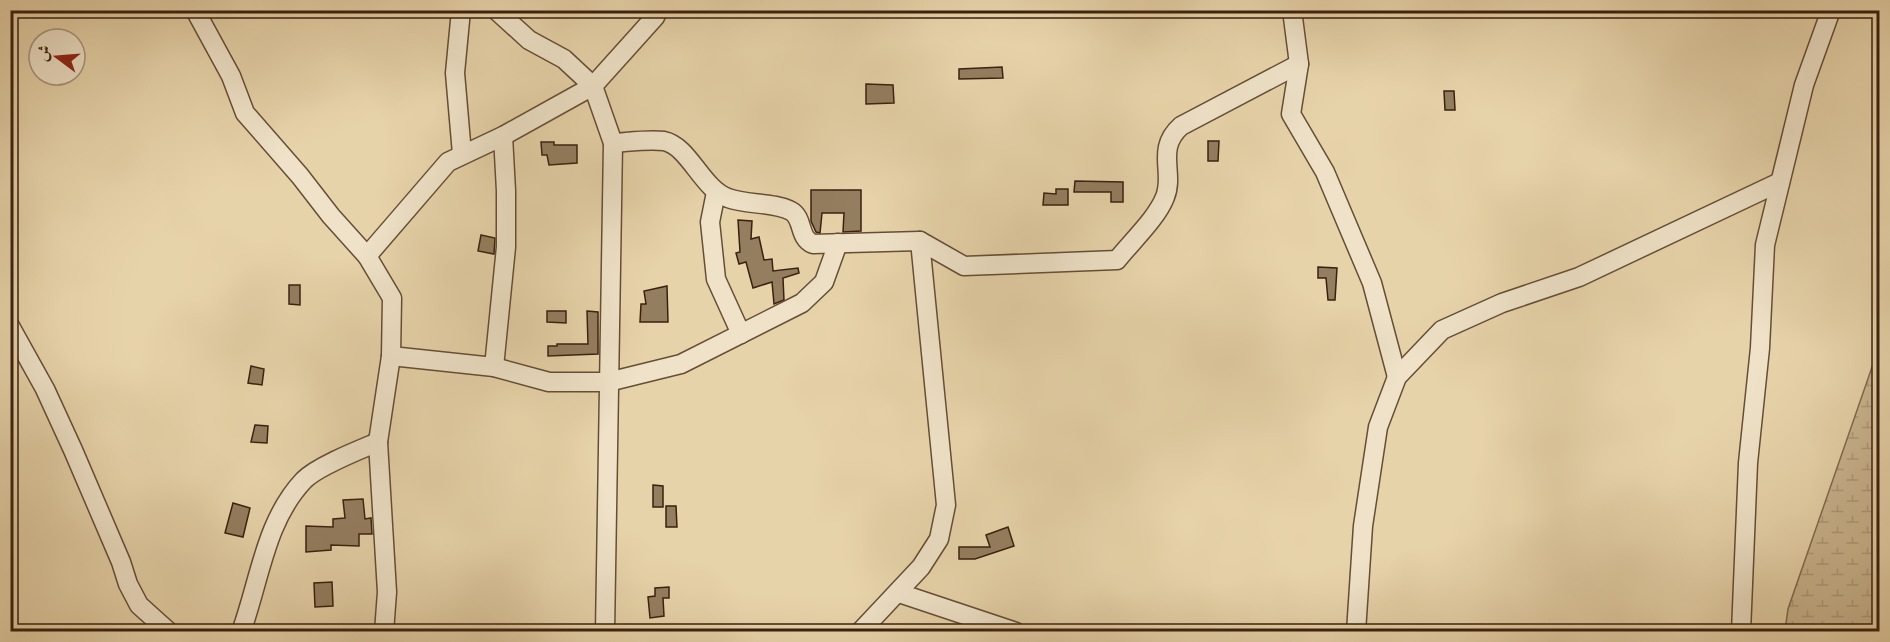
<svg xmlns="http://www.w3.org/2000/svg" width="1890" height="642" font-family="'IM FELL DW Pica',Amiri,serif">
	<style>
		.wetland { fill: url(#wetland-marsh); stroke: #826b50; stroke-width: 1.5 }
		.building { fill: #947e60; stroke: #3a210f; stroke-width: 1.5 }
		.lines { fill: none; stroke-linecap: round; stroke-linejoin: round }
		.minor-casing { stroke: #654e36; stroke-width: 21 }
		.minor { stroke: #efe2c8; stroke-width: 18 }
	</style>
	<defs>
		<pattern id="wetland-marsh" width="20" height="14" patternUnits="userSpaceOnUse" patternTransform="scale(1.5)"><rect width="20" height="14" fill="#cab590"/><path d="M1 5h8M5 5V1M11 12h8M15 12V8" fill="none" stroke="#ae9b7b"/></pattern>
	</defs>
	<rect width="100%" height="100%" fill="#e7d3aa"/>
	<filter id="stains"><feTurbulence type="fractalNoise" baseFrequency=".00333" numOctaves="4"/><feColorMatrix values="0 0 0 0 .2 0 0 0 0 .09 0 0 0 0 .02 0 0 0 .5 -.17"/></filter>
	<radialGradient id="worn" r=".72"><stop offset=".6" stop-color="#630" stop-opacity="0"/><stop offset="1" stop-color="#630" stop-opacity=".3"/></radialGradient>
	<!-- wetland -->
	<path class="wetland" d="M1879 347V631H1785L1788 609Z"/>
	<!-- building -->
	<g class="building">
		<path d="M1002 67 1003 78 959 79V69Z"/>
		<path d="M866 84 893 85 894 103 866 104Z"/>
		<path d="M1444 91H1454L1455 110H1445Z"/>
		<path d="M1208 141H1219L1218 161H1208Z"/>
		<path d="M541 142H554V145H577V163L549 165 547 155H542Z"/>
		<path d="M1075 181 1123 182V202H1111V192H1074Z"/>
		<path d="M1056 189H1068V205H1043L1044 193 1056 194Z"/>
		<path d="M811 190H861V231L843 232 844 213H822L820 233 816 232 811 221Z"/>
		<path d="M738 220 752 221 751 239 759 237 764 260 772 259 773 271 798 268 799 273 783 278 784 300 774 304 772 282 753 288 746 262 739 264 736 253 740 252Z"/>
		<path d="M481 235 495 238 494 254 478 251Z"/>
		<path d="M1318 267 1337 268 1335 300H1328L1326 278H1318Z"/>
		<path d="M289 285H300V305L289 304Z"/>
		<path d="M667 286 668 322H640L641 304H646L644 291Z"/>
		<path d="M547 311H566V323L547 322Z"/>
		<path d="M587 311 598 312V354L548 356V346H557V344H588Z"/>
		<path d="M251 366 264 369 262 385 248 383Z"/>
		<path d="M255 425 268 426 267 443 251 442Z"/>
		<path d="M653 485 663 486V507H653Z"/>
		<path d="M363 499 365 519 371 518 372 534H359V546L331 545V550L306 552V526L333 527V519L345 518 343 500Z"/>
		<path d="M233 503 250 508 243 537 225 533Z"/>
		<path d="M666 506H676L677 527H666Z"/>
		<path d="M1008 527 1014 546 975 559H959V547H990L986 535Z"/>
		<path d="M332 582 333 606 315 607 314 583Z"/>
		<path d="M669 587V598H663L664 616 650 618 648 597 655 596V588Z"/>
	</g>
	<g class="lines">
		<!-- minor casing -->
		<g class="minor-casing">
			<g id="minor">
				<path d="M195 10 231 76 245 113 300 176 331 216 367 256"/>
				<path d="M461 10 455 73 462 154"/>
				<path d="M496 10 529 40 564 59 593 86 613 143 605 632"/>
				<path d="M1292 10 1299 64 1291 114 1325 172 1372 283 1397 377"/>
				<path d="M613 143C629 142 648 139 664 141 689 146 702 189 728 198 746 205 774 202 791 211 804 218 798 238 813 244L920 241 964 266 1117 260C1132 241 1157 218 1165 197 1175 173 1155 149 1181 126L1299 64"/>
				<path d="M716 192 710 222 716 279 741 334"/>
				<path d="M10 326 45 389 73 450 121 562 128 584 139 605 169 632"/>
				<path d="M391 356 494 367 549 382H608L681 364 802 303 824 282 838 243"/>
				<path d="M494 367 506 247V191L503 136"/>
				<path d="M899 593 1016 632"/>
				<path d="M241 632C260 580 265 521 304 480 318 466 359 450 378 442"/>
				<path d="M384 632 387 592 378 442 391 356 392 298 367 256 448 162 503 136 593 86 655 17 658 10"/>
				<path d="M860 632 921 567 939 539 946 505 920 241"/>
				<path d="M1356 632 1363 526 1378 427 1397 377 1442 330 1502 303 1579 277 1780 182"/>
				<path d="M1741 632 1748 463 1760 348 1765 245 1804 85 1831 10"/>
			</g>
		</g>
		<!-- minor -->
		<use href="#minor" class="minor"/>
	</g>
	<!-- margin -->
	<rect width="1890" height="642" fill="none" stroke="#e7d3aa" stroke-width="36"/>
	<rect x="12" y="12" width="1866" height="618" fill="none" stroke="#3a210f" stroke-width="3"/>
	<rect x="18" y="18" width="1854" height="606" fill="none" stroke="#3a210f" stroke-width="1.5"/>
	<!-- north arrow -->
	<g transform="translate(57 57) rotate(286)"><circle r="28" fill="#efe2c8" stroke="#a7957e" stroke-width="1.5"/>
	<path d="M0-4.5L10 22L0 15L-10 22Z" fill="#8f2418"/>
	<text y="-9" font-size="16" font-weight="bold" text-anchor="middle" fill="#3a210f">ش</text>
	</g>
	<rect width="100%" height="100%" filter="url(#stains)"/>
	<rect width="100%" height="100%" fill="url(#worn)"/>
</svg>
